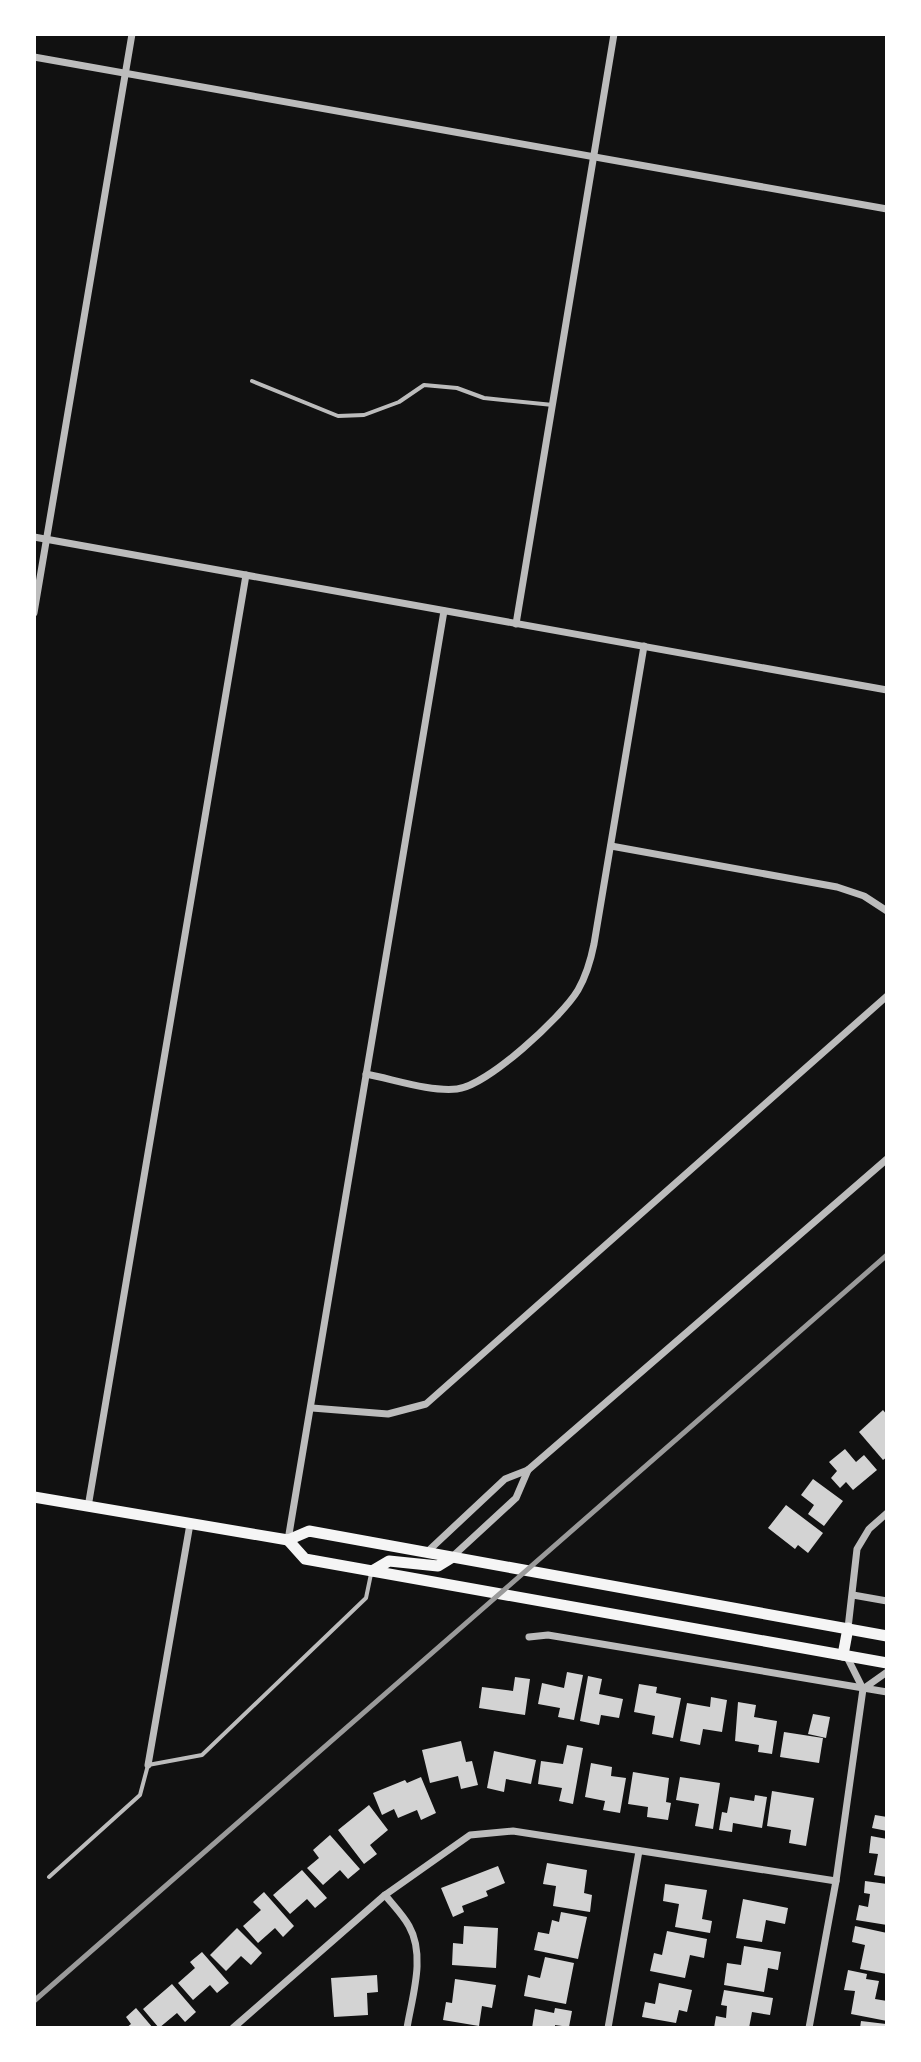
<svg xmlns="http://www.w3.org/2000/svg" width="921" height="2062" font-family="Roboto,sans-serif">
	<style>
		.building { fill: #d3d3d3 }
		.lines { fill: none; stroke-linecap: round; stroke-linejoin: round }
		.service { stroke: #bcbcbc; stroke-width: 4 }
		.minor { stroke: #bcbcbc; stroke-width: 7 }
		.secondary { stroke: #f5f5f5; stroke-width: 11 }
		.rail { stroke: #9a9a9a; stroke-width: 5 }
	</style>
	<rect width="100%" height="100%" fill="#111"/>
	<!-- building -->
	<g class="building">
		<path d="M883 1410 887 1415V1457L883 1460 859 1432Z"/>
		<path d="M845 1449 856 1462 864 1455 877 1470 853 1490 846 1482 840 1488 831 1478 837 1471 829 1462Z"/>
		<path d="M813 1479 843 1501 824 1526 808 1514 814 1505 801 1495Z"/>
		<path d="M786 1505 823 1533 808 1553 798 1545 795 1549 768 1528Z"/>
		<path d="M567 1672 583 1675 574 1720 558 1717 560 1708 538 1704 542 1683 564 1688Z"/>
		<path d="M588 1676 602 1679 599 1694 623 1699 619 1718 601 1715 599 1725 580 1721Z"/>
		<path d="M515 1677 530 1679 525 1715 479 1708 482 1687 513 1691Z"/>
		<path d="M639 1684 657 1687 656 1693 681 1698 673 1738 652 1734 655 1716 634 1712Z"/>
		<path d="M711 1697 727 1700 722 1732 703 1729 700 1745 680 1741 687 1703 710 1707Z"/>
		<path d="M738 1702 756 1705 754 1717 777 1721 772 1754 758 1752 759 1745 735 1741Z"/>
		<path d="M813 1714 830 1717 826 1738 808 1734Z"/>
		<path d="M784 1732 823 1738 819 1763 780 1757Z"/>
		<path d="M461 1741 466 1762 472 1761 478 1785 461 1789 458 1776 430 1783 422 1750Z"/>
		<path d="M567 1745 583 1748 573 1804 559 1801 562 1788 538 1784 541 1761 563 1764Z"/>
		<path d="M494 1751 536 1760 531 1784 506 1779 504 1792 487 1788Z"/>
		<path d="M591 1763 612 1767 611 1776 626 1778 620 1813 603 1810 605 1801 585 1797Z"/>
		<path d="M633 1772 669 1778 666 1802 671 1803 668 1820 647 1817 648 1807 628 1804Z"/>
		<path d="M421 1777 436 1813 421 1820 417 1810 398 1818 394 1809 382 1815 373 1793 405 1780 407 1783Z"/>
		<path d="M680 1777 720 1783 713 1829 695 1826 699 1804 676 1800Z"/>
		<path d="M772 1791 814 1798 806 1846 789 1843 791 1830 767 1826Z"/>
		<path d="M755 1795 767 1797 762 1828 733 1823 732 1832 719 1830 722 1812 727 1813 730 1797 754 1801Z"/>
		<path d="M369 1805 388 1830 370 1845 377 1854 364 1864 338 1830Z"/>
		<path d="M875 1815 887 1817V1831L872 1828Z"/>
		<path d="M330 1835 360 1869 348 1879 340 1870 323 1885 307 1868 319 1858 313 1850Z"/>
		<path d="M871 1836 887 1839V1877L874 1875 878 1854 869 1853Z"/>
		<path d="M547 1863 587 1870 584 1893 592 1895 590 1912 553 1906 556 1886 543 1884Z"/>
		<path d="M498 1866 505 1883 486 1891 488 1896 462 1906 464 1912 453 1917 441 1888Z"/>
		<path d="M302 1870 327 1898 315 1908 307 1899 290 1914 273 1895Z"/>
		<path d="M865 1881 887 1884V1925L856 1920 859 1905 868 1907 870 1894 864 1893Z"/>
		<path d="M665 1884 707 1890 702 1919 712 1921 710 1933 675 1927 679 1904 663 1901Z"/>
		<path d="M264 1892 294 1926 283 1937 275 1928 258 1943 243 1926 261 1910 253 1902Z"/>
		<path d="M743 1899 788 1908 785 1924 766 1920 762 1942 736 1938Z"/>
		<path d="M561 1912 587 1917 578 1959 534 1950 538 1932 549 1934 552 1920 559 1922Z"/>
		<path d="M464 1926 498 1928 496 1968 452 1965 453 1943 463 1944Z"/>
		<path d="M855 1926 887 1933V1974L860 1969 865 1945 852 1942Z"/>
		<path d="M237 1928 262 1953 251 1965 241 1956 226 1971 210 1955Z"/>
		<path d="M667 1931 707 1939 704 1958 690 1955 685 1978 650 1971 654 1953 662 1955Z"/>
		<path d="M744 1946 781 1952 778 1970 768 1968 764 1992 724 1985 727 1963 741 1965Z"/>
		<path d="M202 1952 229 1983 217 1993 210 1985 193 2000 178 1983 195 1968 190 1962Z"/>
		<path d="M545 1957 574 1963 566 2004 524 1996 528 1975 540 1978Z"/>
		<path d="M848 1970 867 1974 866 1979 879 1981 875 1999 887 2001V2021L851 2014 855 1991 844 1990Z"/>
		<path d="M377 1975 378 1992 367 1993 368 2015 334 2017 331 1978Z"/>
		<path d="M455 1979 496 1985 492 2008 482 2006 479 2026 443 2020 446 2002 452 2003Z"/>
		<path d="M659 1983 692 1990 687 2012 679 2010 676 2023 642 2017 645 2002 655 2004Z"/>
		<path d="M172 1984 196 2012 185 2022 177 2013 159 2028 143 2009Z"/>
		<path d="M724 1990 773 1998 770 2015 752 2012 749 2028H714L716 2016 726 2018 727 2006 721 2005Z"/>
		<path d="M136 2008 153 2028H126L131 2024 126 2017Z"/>
		<path d="M555 2008 572 2011 569 2027 555 2025V2028H532L535 2009 554 2013Z"/>
		<path d="M861 2021 886 2024 885 2028H860Z"/>
	</g>
	<g class="lines">
		<!-- service -->
		<g class="service">
			<path d="M252 381 338 416 364 415 399 402 424 385 457 388 484 398 553 405"/>
			<path d="M49 1877 140 1795 148 1765 202 1755 366 1598 371 1574"/>
		</g>
		<!-- minor -->
		<g class="minor">
			<path d="M34 57 887 209"/>
			<path d="M34 537 887 690"/>
			<path d="M34 613 132 34"/>
			<path d="M516 624 614 34"/>
			<path d="M611 846 837 887 864 896 887 911"/>
			<path d="M366 1074C393 1079 430 1092 457 1089 487 1086 562 1017 578 990 586 976 591 959 594 944L644 646"/>
			<path d="M312 1408 388 1414 426 1404 887 996"/>
			<path d="M88 1507 246 575"/>
			<path d="M288 1540 444 611"/>
			<path d="M426 1553 505 1479 528 1470 887 1159"/>
			<path d="M452 1557 516 1498 528 1470"/>
			<path d="M853 1595 887 1601"/>
			<path d="M848 1628 857 1549 869 1529 887 1513"/>
			<path d="M529 1637 548 1635 887 1692"/>
			<path d="M863 1689 887 1672"/>
			<path d="M148 1765 190 1524"/>
			<path d="M385 1895C393 1905 403 1915 409 1926 426 1956 412 1997 407 2028"/>
			<path d="M233 2028 385 1895 470 1835 513 1831 836 1881"/>
			<path d="M608 2028 639 1851"/>
			<path d="M809 2028 836 1881 863 1689 846 1655"/>
		</g>
		<!-- secondary -->
		<g class="secondary">
			<path d="M34 1497 288 1540 309 1531 887 1636"/>
			<path d="M288 1540 305 1559 887 1663"/>
			<path d="M372 1571 389 1561 438 1566 451 1558"/>
			<path d="M843 1655 848 1628"/>
		</g>
		<!-- rail -->
		<path class="rail" d="M34 2001 887 1255"/>
	</g>
	<!-- border -->
	<rect width="921" height="2062" fill="none" stroke="#ffffff" stroke-width="72"/>
</svg>
